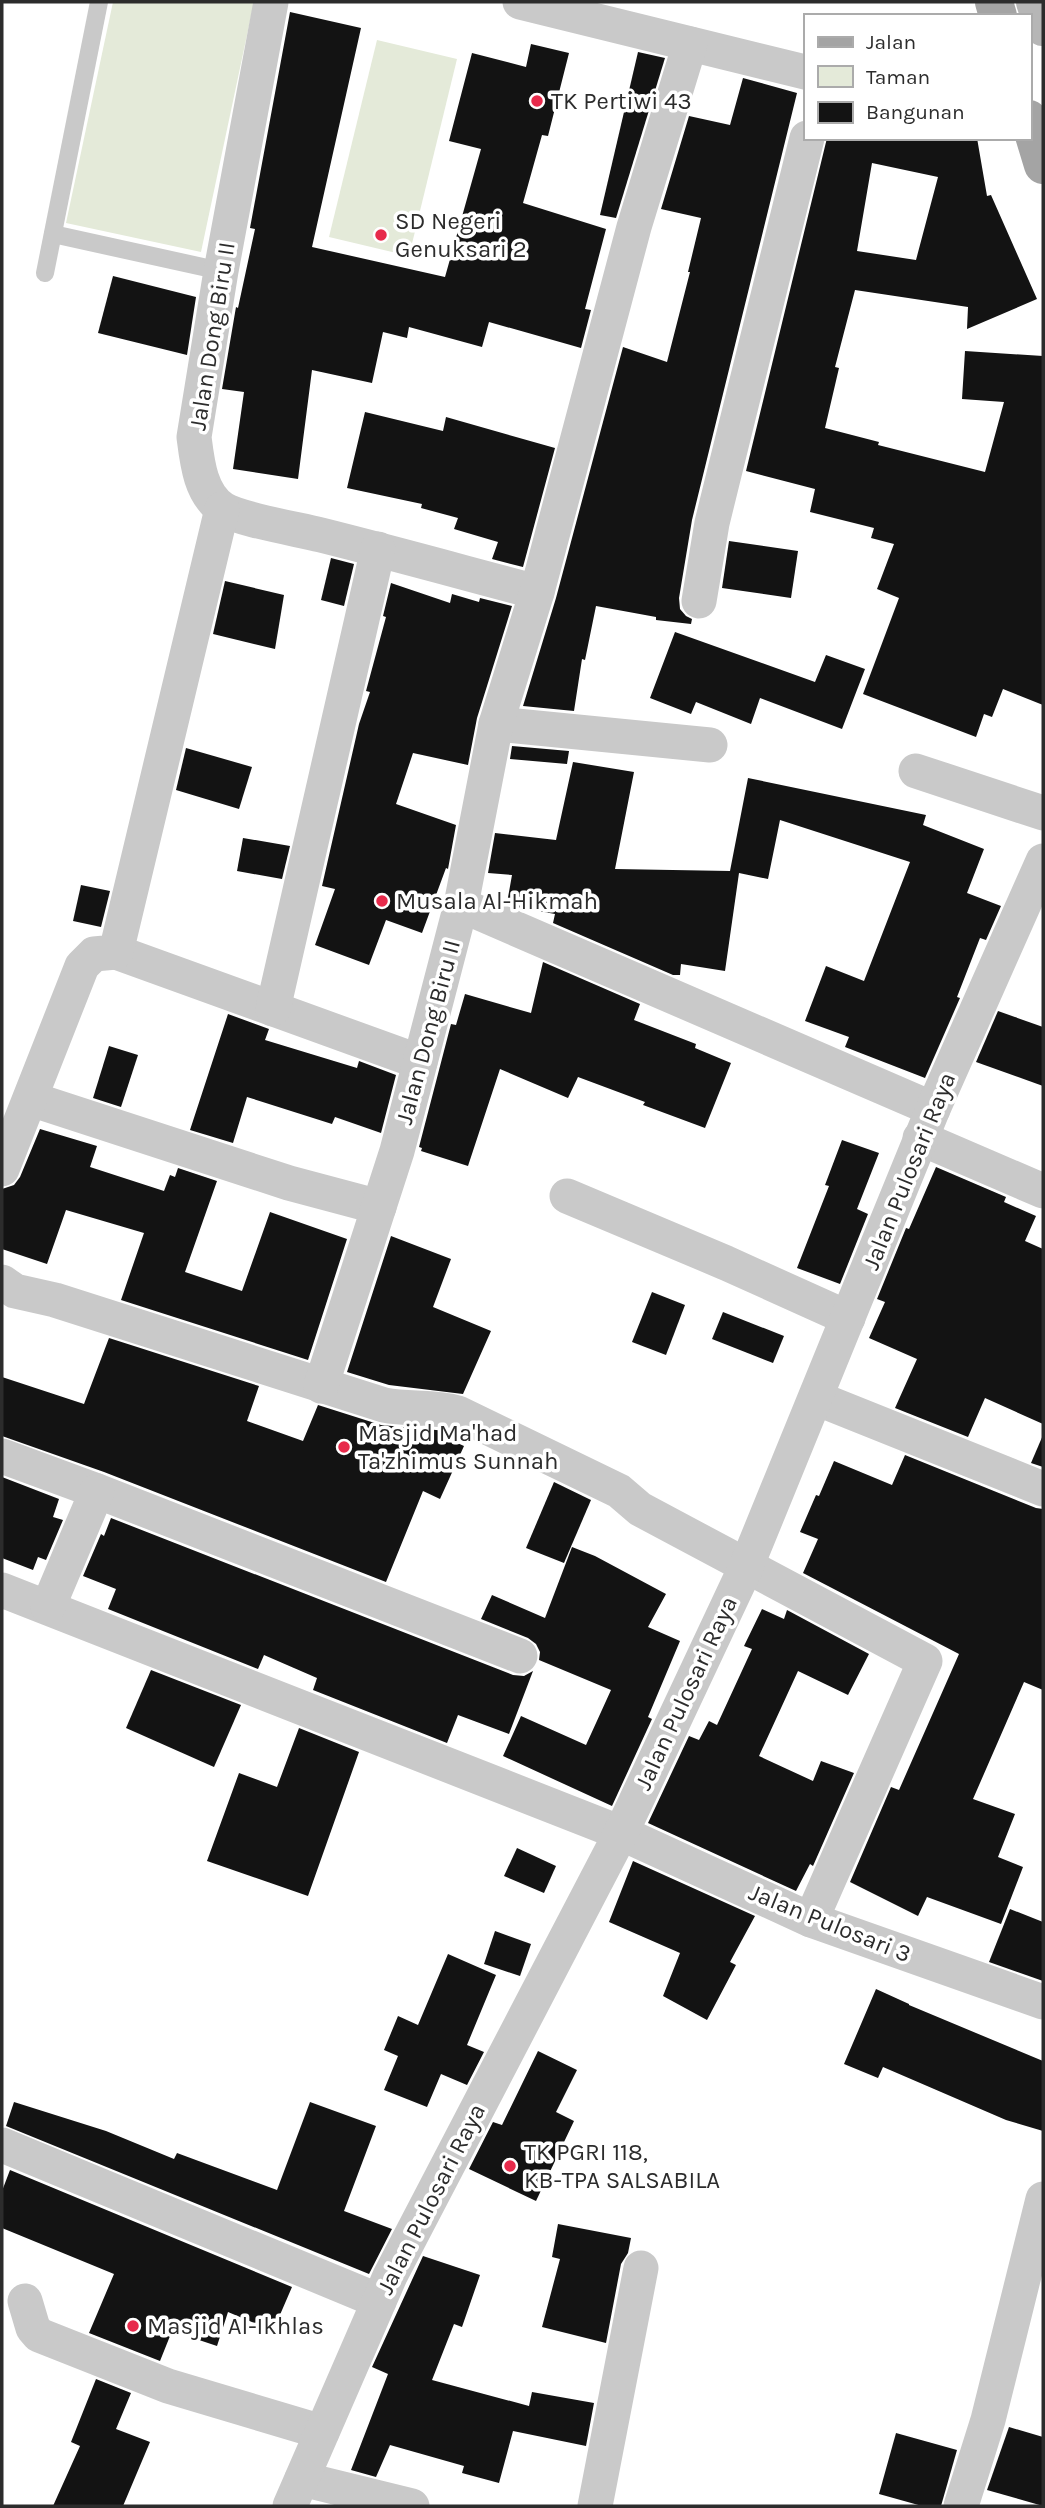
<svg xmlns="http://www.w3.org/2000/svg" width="1045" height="2508" font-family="Karla,sans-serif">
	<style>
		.green { fill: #e4ead9 }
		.building { fill: #131313; fill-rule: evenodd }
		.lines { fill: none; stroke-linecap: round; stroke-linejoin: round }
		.service { stroke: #c9c9c9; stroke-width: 18 }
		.minor { stroke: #c9c9c9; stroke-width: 35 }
		.secondary { stroke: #b6b6b6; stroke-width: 38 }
		.primary { stroke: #a4a4a4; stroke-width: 38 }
		.poi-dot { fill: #e72a4b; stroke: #fff; stroke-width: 2.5 }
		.labels { text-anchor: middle; stroke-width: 7; stroke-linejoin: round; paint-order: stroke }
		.poi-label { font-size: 24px; fill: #2c2c2c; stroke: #fff; text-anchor: start }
		.street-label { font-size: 24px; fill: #2c2c2c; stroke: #fff }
	</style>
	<rect width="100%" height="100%" fill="#fff"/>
	<!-- green -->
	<g class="green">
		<path d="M113 2H254L201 252 66 223Z"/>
		<path d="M377 40 457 59 409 256 329 237Z"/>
	</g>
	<!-- building -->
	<g class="building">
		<path d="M290 12 361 28 312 247 445 277 481 149 449 141 472 53 526 67 531 44 569 53 548 136 542 135 523 203 606 229 585 309 591 310 581 348 489 322 482 347 409 327 407 338 383 332 372 383 312 370 298 479 233 469 244 392 222 389 236 307 238 308 255 229 250 228Z"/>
		<path d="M638 52 665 58 616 218 600 215Z"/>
		<path d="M743 78 797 93 692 520 679 598 680 609 686 616 692 619 691 624 656 620V617L596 606 585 660 582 659 574 711 523 706 556 598 623 347 667 362 690 272H688L701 218 661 209 689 116 730 125Z"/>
		<path d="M827 138H977L987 196 991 195 1037 299 967 329 968 307 855 290 835 367 839 368 825 428 879 442 878 445 985 472 1004 402 962 399 965 351 1043 356V705L1003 689 992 717 984 714 976 737 863 694 899 598 877 589 894 544 871 538 874 528 810 512 815 489 746 471ZM872 163 938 177 916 260 857 251Z"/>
		<path d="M113 276 196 297 187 355 98 333Z"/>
		<path d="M365 412 443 431 446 417 555 448 523 567 492 559 498 542 454 529 458 518 421 508 422 504 347 488Z"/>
		<path d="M729 541 798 551 791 598 722 588Z"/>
		<path d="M331 558 354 564 344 606 321 600Z"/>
		<path d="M225 581 284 595 275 649 213 634Z"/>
		<path d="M391 583 450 603 452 594 479 602 480 598 512 606 477 718 468 765 413 753 396 804 456 825 448 869 446 868 422 933 386 920 369 965 315 945 335 889 322 886 359 724 370 692 366 691 386 617 383 616Z"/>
		<path d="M675 632 815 682 826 655 865 669 842 729 760 698 751 724 696 702 691 714 650 698Z"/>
		<path d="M512 746 569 751 567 764 510 759Z"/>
		<path d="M186 748 252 767 239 809 176 790Z"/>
		<path d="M573 762 634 772 615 869 730 871 748 778 926 815 923 825 984 849 967 893 1001 906 986 940 980 938 957 997 960 998 925 1078 845 1047 849 1037 805 1021 826 966 864 981 910 862 780 820 768 879 739 873 725 971 681 964 680 975H673L553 923 555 914 517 907 507 903 512 875 488 873 495 833 556 840Z"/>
		<path d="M243 838 290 846 282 879 237 871Z"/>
		<path d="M81 885 110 891 101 927 73 921Z"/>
		<path d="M543 962 640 1004 634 1020 696 1044 695 1048 731 1063 705 1128 643 1105 645 1102 578 1077 568 1098 500 1069 468 1166 421 1151 422 1148 419 1147 451 1024 456 1025 465 994 531 1013Z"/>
		<path d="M998 1011 1043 1027V1086L976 1062Z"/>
		<path d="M228 1014 269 1029 265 1040 357 1068 359 1061 396 1075 381 1133 335 1117 332 1124 247 1097 233 1143 190 1130Z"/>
		<path d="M109 1046 138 1055 121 1107 93 1098Z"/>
		<path d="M40 1129 97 1146 90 1167 164 1191 170 1175 175 1177 178 1168 217 1181 185 1272 242 1291 270 1212 347 1239 308 1360 121 1300 144 1233 66 1210 47 1264 2 1249V1189L14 1185 20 1177Z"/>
		<path d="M842 1140 879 1153 857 1209 868 1214 840 1284 797 1268 829 1186 825 1185Z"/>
		<path d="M936 1167 1006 1197 1004 1202 1036 1216 1025 1241 1043 1249V1424L985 1398 968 1437 895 1408 917 1359 869 1338 885 1302 877 1299 906 1228 909 1229Z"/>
		<path d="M391 1236 451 1259 433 1307 491 1331 463 1394 389 1385 347 1372Z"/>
		<path d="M652 1292 685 1305 666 1355 632 1342Z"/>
		<path d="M723 1312 784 1336 773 1363 712 1339Z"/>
		<path d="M109 1338 259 1386 247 1421 303 1441 318 1405 381 1425 447 1431 444 1437 464 1446 440 1499 423 1491 386 1582 104 1472 2 1436V1377L84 1404Z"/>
		<path d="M1043 1435V1467L1031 1463Z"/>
		<path d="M905 1455 1036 1508 1043 1509V1690L1024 1682 973 1799 1015 1814 998 1857 1023 1867 1001 1924 927 1897 918 1916 850 1882 891 1787 899 1790 959 1654 803 1573 818 1539 800 1532 816 1495 819 1496 834 1461 892 1485Z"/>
		<path d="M2 1477 59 1499 53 1517 63 1520 46 1560 38 1557 33 1570 2 1558Z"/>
		<path d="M554 1482 591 1500 564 1563 526 1548Z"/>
		<path d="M111 1518 513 1675 524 1676 533 1671 509 1734 458 1715 447 1743 313 1690 317 1678 264 1655 258 1669 108 1609 116 1589 83 1576 101 1534 104 1536Z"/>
		<path d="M572 1547 595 1556 666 1594 648 1627 680 1641 648 1717 652 1719 612 1806 503 1756 521 1716 586 1745 611 1690 539 1660 540 1652 536 1644 528 1638 481 1619 492 1595 545 1618Z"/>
		<path d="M762 1609 784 1619 787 1610 869 1654 848 1695 798 1671 759 1756 813 1781 821 1761 854 1773 813 1866 810 1864 796 1891 648 1823 689 1736 699 1740 709 1721 717 1725 752 1649 744 1646Z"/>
		<path d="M151 1670 241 1705 214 1767 126 1728Z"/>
		<path d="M299 1728 359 1752 308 1896 207 1861 239 1773 277 1787Z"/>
		<path d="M517 1848 556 1866 544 1893 504 1876Z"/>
		<path d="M633 1861 755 1916 730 1962 736 1965 707 2020 663 1996 680 1953 609 1922Z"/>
		<path d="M1010 1909 1043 1922V1981L989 1962Z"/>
		<path d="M495 1931 531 1944 520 1976 484 1964Z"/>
		<path d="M448 1954 496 1975 467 2045 484 2052 467 2085 441 2074 427 2107 384 2090 398 2056 384 2050 398 2016 418 2025Z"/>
		<path d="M876 1989 909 2004V2005L1043 2061V2131L1006 2120 883 2067 878 2078 844 2064Z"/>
		<path d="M538 2051 577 2070 556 2112 574 2121 536 2201 469 2169 493 2122 502 2125Z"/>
		<path d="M14 2102 106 2131 174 2159 177 2153 277 2190 310 2102 376 2126 344 2211 392 2229 369 2274 6 2126Z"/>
		<path d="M10 2170 292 2287 273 2331 228 2312 217 2346 172 2331 160 2361 89 2333 114 2274 2 2228V2191Z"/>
		<path d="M558 2224 631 2238 628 2253 621 2264 606 2343 542 2327 560 2259 552 2257Z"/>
		<path d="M423 2256 480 2275 462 2327 454 2324 432 2380 529 2406 532 2392 594 2403 586 2446 513 2431 499 2483 462 2473 464 2466 390 2445 376 2477 351 2470 388 2374 372 2367Z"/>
		<path d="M96 2379 131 2393 116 2429 150 2442 123 2506H53L80 2446 71 2442Z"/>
		<path d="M1009 2427 1043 2437V2506L987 2490Z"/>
		<path d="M896 2433 957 2450 941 2506H922L879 2494Z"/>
	</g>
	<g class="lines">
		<!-- service -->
		<g class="service">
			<path d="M53 234 221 271"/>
			<path d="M45 273 99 2"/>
		</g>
		<!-- minor -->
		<g class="minor">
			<path d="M271 2 221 271 194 437C197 461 200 494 223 509 241 520 297 529 321 535 393 553 465 573 537 592"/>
			<path d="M520 2 805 72"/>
			<path d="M699 601 712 523 807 138"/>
			<path d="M496 724 710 745"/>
			<path d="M916 771 1043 813"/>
			<path d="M461 905 933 1109"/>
			<path d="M116 952 420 1062"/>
			<path d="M273 1009 378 549"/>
			<path d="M31 1099 289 1183 379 1207"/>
			<path d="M920 1138 1043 1191"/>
			<path d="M2 1169 82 966 94 954 116 952 222 509"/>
			<path d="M567 1196 726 1263 848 1318"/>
			<path d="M2 1282 15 1291 55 1300 384 1405C409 1410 433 1406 458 1413L619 1491 640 1509 925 1661 811 1920"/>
			<path d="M321 1386 397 1151 461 905 496 724 537 592 634 227 690 44"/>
			<path d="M816 1398 1043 1489"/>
			<path d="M2 1456 97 1491 520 1656"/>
			<path d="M2 1590 621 1833 811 1920 1043 2002"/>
			<path d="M48 1607 97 1491"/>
			<path d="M2 2145 379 2301"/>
			<path d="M25 2301 33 2328 39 2335 168 2386 322 2432"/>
			<path d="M302 2479 412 2506"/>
			<path d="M290 2506 390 2276 621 1833 746 1567 933 1109 1043 861"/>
			<path d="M595 2506 641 2268"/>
			<path d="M961 2506 988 2420 1043 2199"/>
		</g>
		<!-- secondary -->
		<path class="secondary" d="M1035 2 1043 27"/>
		<!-- primary -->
		<g class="primary">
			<path d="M994 2 998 16"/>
			<path d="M1029 119 1043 165"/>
		</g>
	</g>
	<!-- markers -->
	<g class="poi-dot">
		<circle cx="537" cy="101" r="7"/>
		<circle cx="381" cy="235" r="7"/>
		<circle cx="382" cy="901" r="7"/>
		<circle cx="344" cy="1447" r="7"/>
		<circle cx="510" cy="2166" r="7"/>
		<circle cx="133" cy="2326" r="7"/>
	</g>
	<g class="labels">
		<!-- poi labels -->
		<g class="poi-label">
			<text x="551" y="109">TK Pertiwi 43</text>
			<text x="395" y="229">SD Negeri<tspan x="395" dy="28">Genuksari 2</tspan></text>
			<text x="396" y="909">Musala Al-Hikmah</text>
			<text x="358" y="1441">Masjid Ma'had<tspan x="358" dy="28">Ta'zhimus Sunnah</tspan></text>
			<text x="524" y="2160">TK PGRI 118,<tspan x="524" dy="28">KB-TPA SALSABILA</tspan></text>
			<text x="147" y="2334">Masjid Al-Ikhlas</text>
		</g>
		<!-- street labels -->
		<g class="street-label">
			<text transform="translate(212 336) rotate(-81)" y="8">Jalan Dong Biru II</text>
			<text transform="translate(428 1032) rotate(-75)" y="8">Jalan Dong Biru II</text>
			<text transform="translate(909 1171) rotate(-68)" y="8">Jalan Pulosari Raya</text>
			<text transform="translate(686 1693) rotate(-65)" y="8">Jalan Pulosari Raya</text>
			<text transform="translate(830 1923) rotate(22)" y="8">Jalan Pulosari 3</text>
			<text transform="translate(431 2199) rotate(-63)" y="8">Jalan Pulosari Raya</text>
		</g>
	</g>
	<!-- border -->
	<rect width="1045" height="2508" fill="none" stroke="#2c2c2c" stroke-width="7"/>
	<!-- legend -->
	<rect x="804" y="14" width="228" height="126" fill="#ffffff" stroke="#ababab" stroke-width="2"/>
	<rect x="818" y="37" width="35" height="10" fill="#a4a4a4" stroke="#ababab" stroke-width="2"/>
	<text x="866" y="49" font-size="21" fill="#2c2c2c">Jalan</text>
	<rect x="818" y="66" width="35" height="21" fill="#e4ead9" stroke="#ababab" stroke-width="2"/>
	<text x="866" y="84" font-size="21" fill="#2c2c2c">Taman</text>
	<rect x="818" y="102" width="35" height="21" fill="#131313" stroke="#ababab" stroke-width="2"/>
	<text x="866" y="119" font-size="21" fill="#2c2c2c">Bangunan</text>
</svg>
